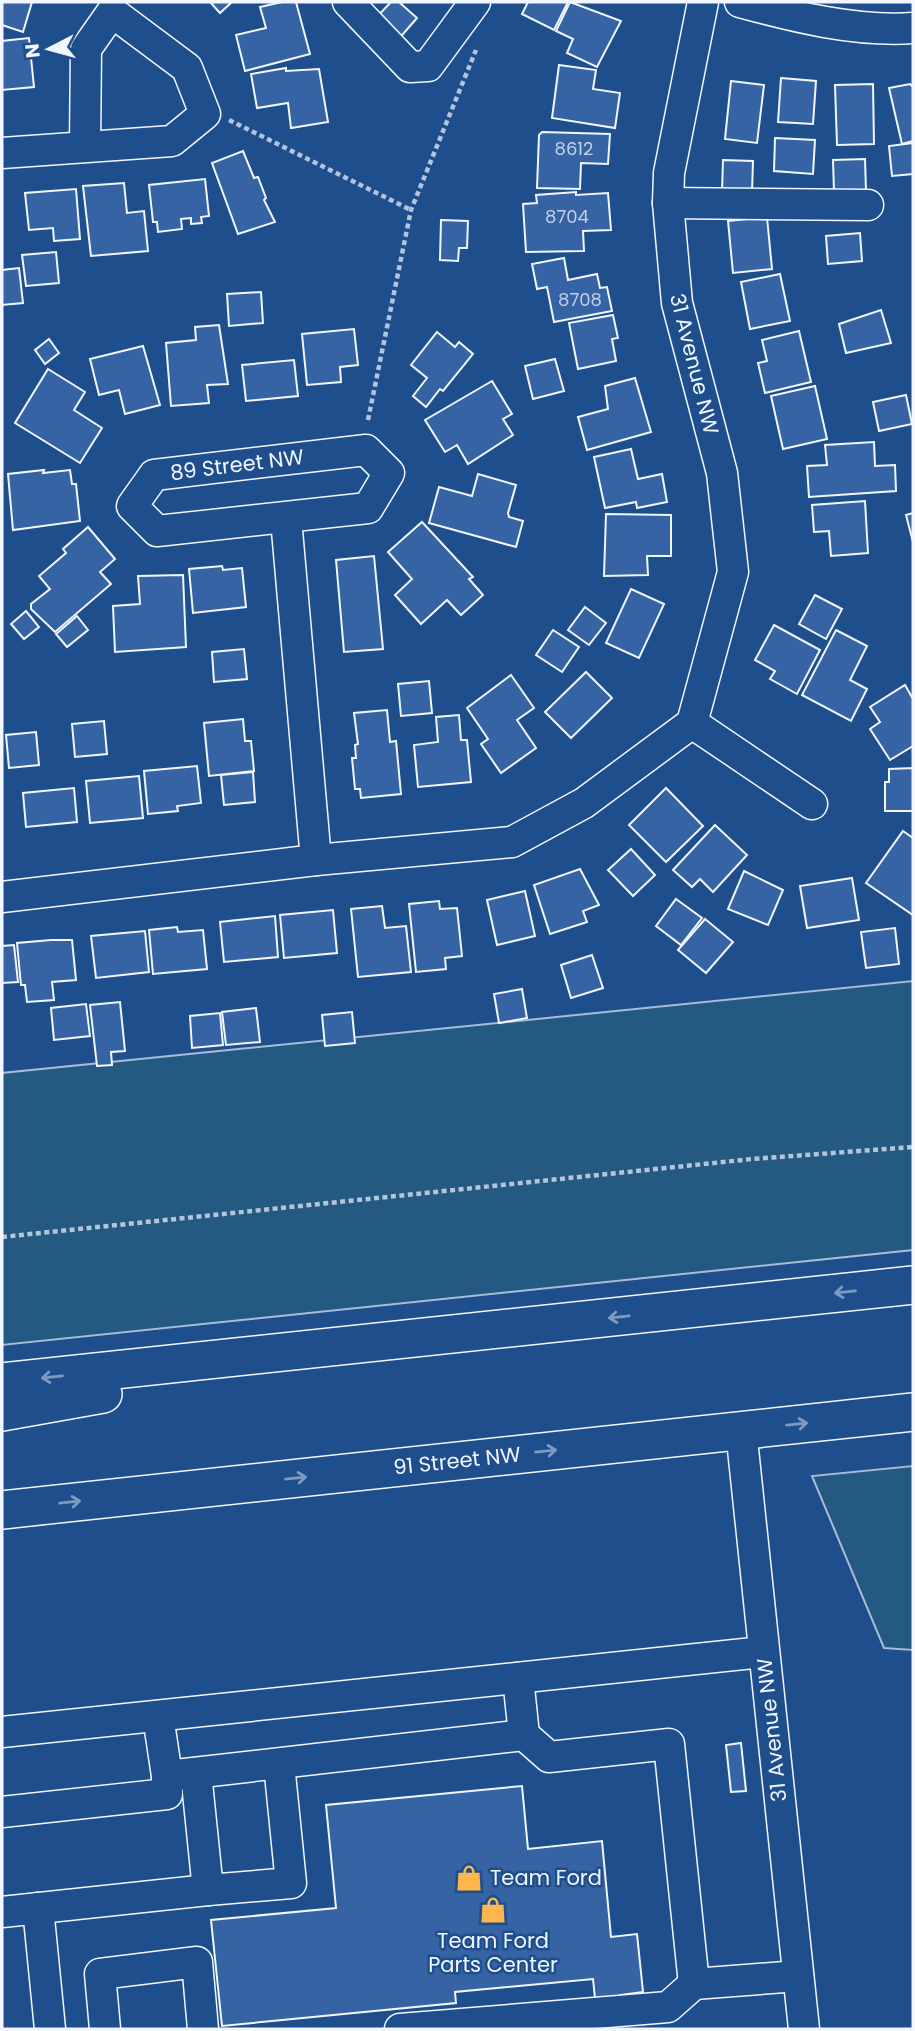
<svg xmlns="http://www.w3.org/2000/svg" width="915" height="2031" font-family="Poppins,sans-serif">
	<style>
		.green { fill: #245a82; stroke: #a8bbd7; stroke-width: 2 }
		.building { fill: #3563a3; stroke: #f2f6ff; stroke-width: 2 }
		.lines { fill: none; stroke-linecap: round; stroke-linejoin: round }
		.minor-casing { stroke: #f2f6ff; stroke-width: 33 }
		.major-casing { stroke: #f2f6ff; stroke-width: 40 }
		.path { stroke: #b3c4dc; stroke-width: 4.5; stroke-dasharray: 5 3.5; stroke-linecap: butt }
		.minor { stroke: #1f4e8c; stroke-width: 30 }
		.major { stroke: #1f4e8c; stroke-width: 37 }
		.oneway { stroke: #7e9ac0 }
		.labels { text-anchor: middle; stroke-width: 5; stroke-linejoin: round; paint-order: stroke }
		.number-label { font-size: 18px; fill: #c3d1e8 }
		.street-label { font-size: 21px; fill: #f2f6ff; stroke: #1f4e8c }
		.poi-label { font-size: 21px; fill: #f2f6ff; stroke: #1f4e8c; text-anchor: start }
	</style>
	<rect width="100%" height="100%" fill="#1f4e8c"/>
	<!-- green -->
	<g class="green">
		<path d="M913 981V1250L2 1345V1073Z"/>
		<path d="M913 1466V1650L884 1648 812 1476Z"/>
	</g>
	<!-- building -->
	<g class="building">
		<path d="M2 2H32L23 32 2 25Z"/>
		<path d="M210 2H232L220 13Z"/>
		<path d="M282 2H296L310 54 245 71 236 35 266 28 260 7Z"/>
		<path d="M391 2H399L417 18 396 42 373 21Z"/>
		<path d="M528 2H568L554 30 522 14Z"/>
		<path d="M570 2 621 21 597 67 567 53 573 39 556 31Z"/>
		<path d="M29 38 34 87 2 90V41Z"/>
		<path d="M559 65 596 70 593 89 620 93 615 128 552 118Z"/>
		<path d="M286 68V71L319 69 328 122 291 128 288 103 257 108 251 74Z"/>
		<path d="M781 78 816 81 813 124 778 122Z"/>
		<path d="M731 81 764 85 757 143 725 139Z"/>
		<path d="M873 84 874 144 837 145 835 85Z"/>
		<path d="M910 84 913 87V141L902 144 889 88Z"/>
		<path d="M542 132 610 134 608 164 581 163 580 189 537 188 539 135Z"/>
		<path d="M775 138 815 140 813 174 774 171Z"/>
		<path d="M913 143V174L892 176 889 146Z"/>
		<path d="M243 151 254 178 258 177 266 198 264 200 275 222 238 234 212 163Z"/>
		<path d="M865 159 866 191 834 192 833 160Z"/>
		<path d="M723 160 753 161 752 193 722 192Z"/>
		<path d="M205 179 209 216 201 217 202 223 191 224V218L181 219 182 229 158 232 157 222H153L149 185Z"/>
		<path d="M124 183 127 213 144 211 148 251 91 256 83 186Z"/>
		<path d="M76 189 80 239 54 241 53 228 29 230 25 193Z"/>
		<path d="M576 192V195L608 193 611 230 583 231 584 251 526 252 523 204 537 203 536 195Z"/>
		<path d="M767 217 772 269 733 273 728 221Z"/>
		<path d="M441 220 468 221 467 248H459L458 261 440 260Z"/>
		<path d="M860 233 862 261 828 264 826 236Z"/>
		<path d="M56 252 59 283 26 286 22 255Z"/>
		<path d="M564 258 568 280 597 274 600 288 607 287 612 311 554 322 547 287 537 289 532 264Z"/>
		<path d="M19 268 23 303 2 305V270Z"/>
		<path d="M780 274 790 321 750 329 741 282Z"/>
		<path d="M261 292 263 323 229 326 227 294Z"/>
		<path d="M881 310 891 343 846 353 839 324Z"/>
		<path d="M613 315 618 338 612 339 616 361 578 369 569 323Z"/>
		<path d="M219 325 228 384 207 385 209 403 171 406 166 343 196 340 195 327Z"/>
		<path d="M354 329 358 365 340 367 341 382 307 385 302 334Z"/>
		<path d="M799 331 811 382 765 393 758 363 767 361 762 340Z"/>
		<path d="M437 332 455 347 459 342 473 354 443 391 440 389 426 407 413 396 427 378 411 365Z"/>
		<path d="M49 339 59 353 45 364 35 350Z"/>
		<path d="M143 346 160 405 125 414 119 390 99 395 90 359Z"/>
		<path d="M555 359 564 391 533 399 525 366Z"/>
		<path d="M294 360 298 396 246 401 242 365Z"/>
		<path d="M48 369 85 392 74 410 102 428 80 463 15 423Z"/>
		<path d="M635 378 651 432 587 450 578 417 608 409 605 386Z"/>
		<path d="M492 381 512 414 503 419 513 435 468 464 457 445 445 452 425 420Z"/>
		<path d="M815 386 827 439 783 449 771 396Z"/>
		<path d="M906 395 912 424 879 431 873 402Z"/>
		<path d="M874 442 875 466 895 465 896 491 809 497 807 466 827 465 825 445Z"/>
		<path d="M631 449 638 479 662 474 667 502 637 508 636 502 605 508 594 457Z"/>
		<path d="M44 470 43 473 70 470 72 484H76L80 521 13 530 8 474Z"/>
		<path d="M478 474 516 485 508 513 509 517 523 521 516 547 429 523 439 487 472 496Z"/>
		<path d="M865 501 868 553 831 556 829 531 814 532 812 505Z"/>
		<path d="M913 513V542L906 515Z"/>
		<path d="M606 514 671 515V556H647L648 575 604 576Z"/>
		<path d="M422 522 473 577 469 579 483 595 461 615 447 600 421 624 395 595 412 579 388 552Z"/>
		<path d="M88 527 115 559 100 572 111 584 55 632 31 609V604L50 589 39 576 66 553 63 549Z"/>
		<path d="M374 556 383 649 344 652 336 560Z"/>
		<path d="M222 566 223 570 242 568 246 607 193 613 189 569Z"/>
		<path d="M183 575 186 647 115 652 113 606 140 604 138 576Z"/>
		<path d="M631 589 664 604 639 658 606 643Z"/>
		<path d="M815 595 842 609 826 639 799 624Z"/>
		<path d="M585 607 606 623 589 645 568 630Z"/>
		<path d="M26 611 39 627 24 639 11 624Z"/>
		<path d="M77 616 88 630 67 647 56 634Z"/>
		<path d="M774 625 820 650 797 694 770 679 775 671 755 660Z"/>
		<path d="M553 630 579 647 562 672 536 655Z"/>
		<path d="M836 630 867 646 850 680 867 689 851 721 802 695Z"/>
		<path d="M244 649 247 679 214 682 212 652Z"/>
		<path d="M586 672 612 698 571 738 545 712Z"/>
		<path d="M511 675 534 708 517 720 536 748 501 773 481 744 488 739 467 708Z"/>
		<path d="M429 681 432 713 401 716 398 684Z"/>
		<path d="M905 685 913 699V746L890 760 870 729 880 722 870 707Z"/>
		<path d="M387 710 390 742 396 741 401 794 361 798 360 789H355L352 758H356L355 745 358 744 354 713Z"/>
		<path d="M459 715 461 740H467L471 782 418 787 414 745 438 742 436 717Z"/>
		<path d="M243 719 245 741H251L254 771 209 776 204 723Z"/>
		<path d="M104 721 107 754 75 757 72 724Z"/>
		<path d="M36 732 39 765 9 768 6 735Z"/>
		<path d="M197 766 201 803 177 806 178 811 148 814 144 771Z"/>
		<path d="M913 768V811H885V782H889V769Z"/>
		<path d="M253 772 255 802 224 805 221 775Z"/>
		<path d="M139 776 143 818 90 823 86 781Z"/>
		<path d="M74 788 77 822 26 827 23 793Z"/>
		<path d="M666 788 703 826 666 862 629 825Z"/>
		<path d="M715 825 747 855 713 892 700 879 692 887 673 870Z"/>
		<path d="M903 831 913 838V915L866 883Z"/>
		<path d="M631 849 655 875 633 896 608 870Z"/>
		<path d="M580 869 599 905 583 911 587 922 550 934 534 885Z"/>
		<path d="M744 871 783 890 768 925 728 909Z"/>
		<path d="M852 878 859 920 807 928 800 886Z"/>
		<path d="M525 891 535 936 497 945 487 900Z"/>
		<path d="M676 899 702 918 681 945 656 926Z"/>
		<path d="M439 901 440 909 457 908 462 956 445 958 446 969 416 972 409 904Z"/>
		<path d="M382 906 385 928 406 926 411 972 358 977 351 909Z"/>
		<path d="M333 910 337 953 284 958 280 915Z"/>
		<path d="M275 916 278 957 224 962 220 922Z"/>
		<path d="M705 919 733 942 706 973 678 950Z"/>
		<path d="M177 927 178 932 203 930 207 969 153 974 149 930Z"/>
		<path d="M895 928 899 964 866 968 861 932Z"/>
		<path d="M145 931 149 972 96 978 91 936Z"/>
		<path d="M51 940H72L76 980 52 982 54 1000 27 1002 25 985H21L17 943Z"/>
		<path d="M14 945 18 982 2 983V946Z"/>
		<path d="M592 955 603 988 571 998 561 965Z"/>
		<path d="M522 989 527 1018 499 1023 494 994Z"/>
		<path d="M120 1002 125 1051 111 1052 112 1065 97 1066 90 1005Z"/>
		<path d="M86 1004 90 1036 54 1040 51 1008Z"/>
		<path d="M256 1008 260 1042 226 1045 222 1012Z"/>
		<path d="M352 1012 355 1043 325 1046 322 1015Z"/>
		<path d="M220 1013 223 1045 192 1048 190 1016Z"/>
		<path d="M741 1743 746 1791 731 1792 726 1745Z"/>
		<path d="M522 1786 528 1849 602 1841 611 1937 637 1934 643 1992 620 1995 622 2005 596 2008 593 1979 455 1992 456 2003 222 2026 211 1920 336 1908 326 1805Z"/>
	</g>
	<g class="lines">
		<!-- minor casing -->
		<g class="minor-casing">
			<g id="minor">
				<path d="M348 2 410 67 428 66 475 2"/>
				<path d="M740 2C795 17 856 32 913 28"/>
				<path d="M2 153 172 141 205 114 187 68 112 12 86 49 85 146"/>
				<path d="M668 203 868 205"/>
				<path d="M366 450 389 473 368 508 157 531 132 506 154 475Z"/>
				<path d="M286 519 316 860"/>
				<path d="M692 723 812 804"/>
				<path d="M2 897 316 860 512 842 584 803 692 723 733 572 722 473 677 303 668 203 669 173 703 2"/>
				<path d="M741 1430 804 2029"/>
				<path d="M518 1678 524 1735 549 1757 669 1744 694 1984 798 1976"/>
				<path d="M158 1716 167 1776 524 1735"/>
				<path d="M2 1732 763 1652"/>
				<path d="M196 1773 208 1890 291 1883 279 1764"/>
				<path d="M2 1812 167 1794V1776"/>
				<path d="M38 1908 50 2029"/>
				<path d="M2 1912 208 1890"/>
				<path d="M105 2029 100 1974 197 1962 203 2029"/>
				<path d="M400 2029 668 2007 694 1984"/>
			</g>
		</g>
		<!-- major casing -->
		<g class="major-casing">
			<g id="major">
				<path d="M2 1382 913 1285"/>
				<path d="M2 1412 103 1394"/>
				<path d="M2 1510 913 1412"/>
			</g>
		</g>
		<!-- path -->
		<g class="path">
			<path d="M229 120 411 210"/>
			<path d="M368 420 411 210 476 50"/>
			<path d="M2 1237 752 1159 913 1147"/>
		</g>
		<!-- minor -->
		<use href="#minor" class="minor"/>
		<!-- major -->
		<use href="#major" class="major"/>
	</g>
	<!-- one-way arrows -->
	<defs><path id="oneway-shaft" d="M-6 0H5M1.5-3L5.5 0L1.5 3" fill="none" stroke-width="1.6" stroke-linecap="round" stroke-linejoin="round" transform="scale(1.75)"/></defs>
	<g class="oneway">
		<use href="#oneway-shaft" transform="translate(845 1292) rotate(174)"/>
		<use href="#oneway-shaft" transform="translate(619 1317) rotate(174)"/>
		<use href="#oneway-shaft" transform="translate(52 1377) rotate(174)"/>
		<use href="#oneway-shaft" transform="translate(797 1424) rotate(-6)"/>
		<use href="#oneway-shaft" transform="translate(546 1451) rotate(-6)"/>
		<use href="#oneway-shaft" transform="translate(296 1478) rotate(-6)"/>
		<use href="#oneway-shaft" transform="translate(70 1502) rotate(-6)"/>
	</g>
	<!-- icons -->
	<defs>
		<g id="shop-bare" transform="scale(2.1)"><path d="M-5-2.5h2.3a2.7 3.5 0 0 1 5.4 0H5L5.5 6h-11ZM-1.5-2.5h3a1.5 2.3 0 0 0-3 0Z" fill="#ffb74d" stroke="#1f4e8c" stroke-width="2.5" paint-order="stroke"/></g>
	</defs>
	<g fill-rule="evenodd">
		<use href="#shop-bare" x="469" y="1878"/>
		<use href="#shop-bare" x="493" y="1910"/>
	</g>
	<g class="labels">
		<!-- number labels -->
		<g class="number-label">
			<text x="574" y="155">8612</text>
			<text x="567" y="223">8704</text>
			<text x="580" y="306">8708</text>
		</g>
		<!-- street labels -->
		<g class="street-label">
			<text transform="translate(694 364) rotate(76)" y="7">31 Avenue NW</text>
			<text transform="translate(237 465) rotate(-7)" y="7">89 Street NW</text>
			<text transform="translate(457 1461) rotate(-6)" y="7">91 Street NW</text>
			<text transform="translate(772 1730) rotate(-96)" y="7">31 Avenue NW</text>
		</g>
		<!-- poi labels -->
		<g class="poi-label">
			<text x="490" y="1885">Team Ford</text>
			<text x="493" y="1948" text-anchor="middle">Team Ford<tspan x="493" dy="24">Parts Center</tspan></text>
		</g>
	</g>
	<!-- border -->
	<rect width="915" height="2031" fill="none" stroke="#f2f6ff" stroke-width="7"/>
	<!-- north arrow -->
	<g transform="translate(49 49) rotate(264)" stroke="#1f4e8c" stroke-width="5" paint-order="stroke">
	<path d="M0-5L12 26L0 18L-12 26Z" fill="#f2f6ff"/>
	<text y="-10" font-size="19" font-weight="bold" text-anchor="middle" fill="#f2f6ff">N</text>
	</g>
</svg>
